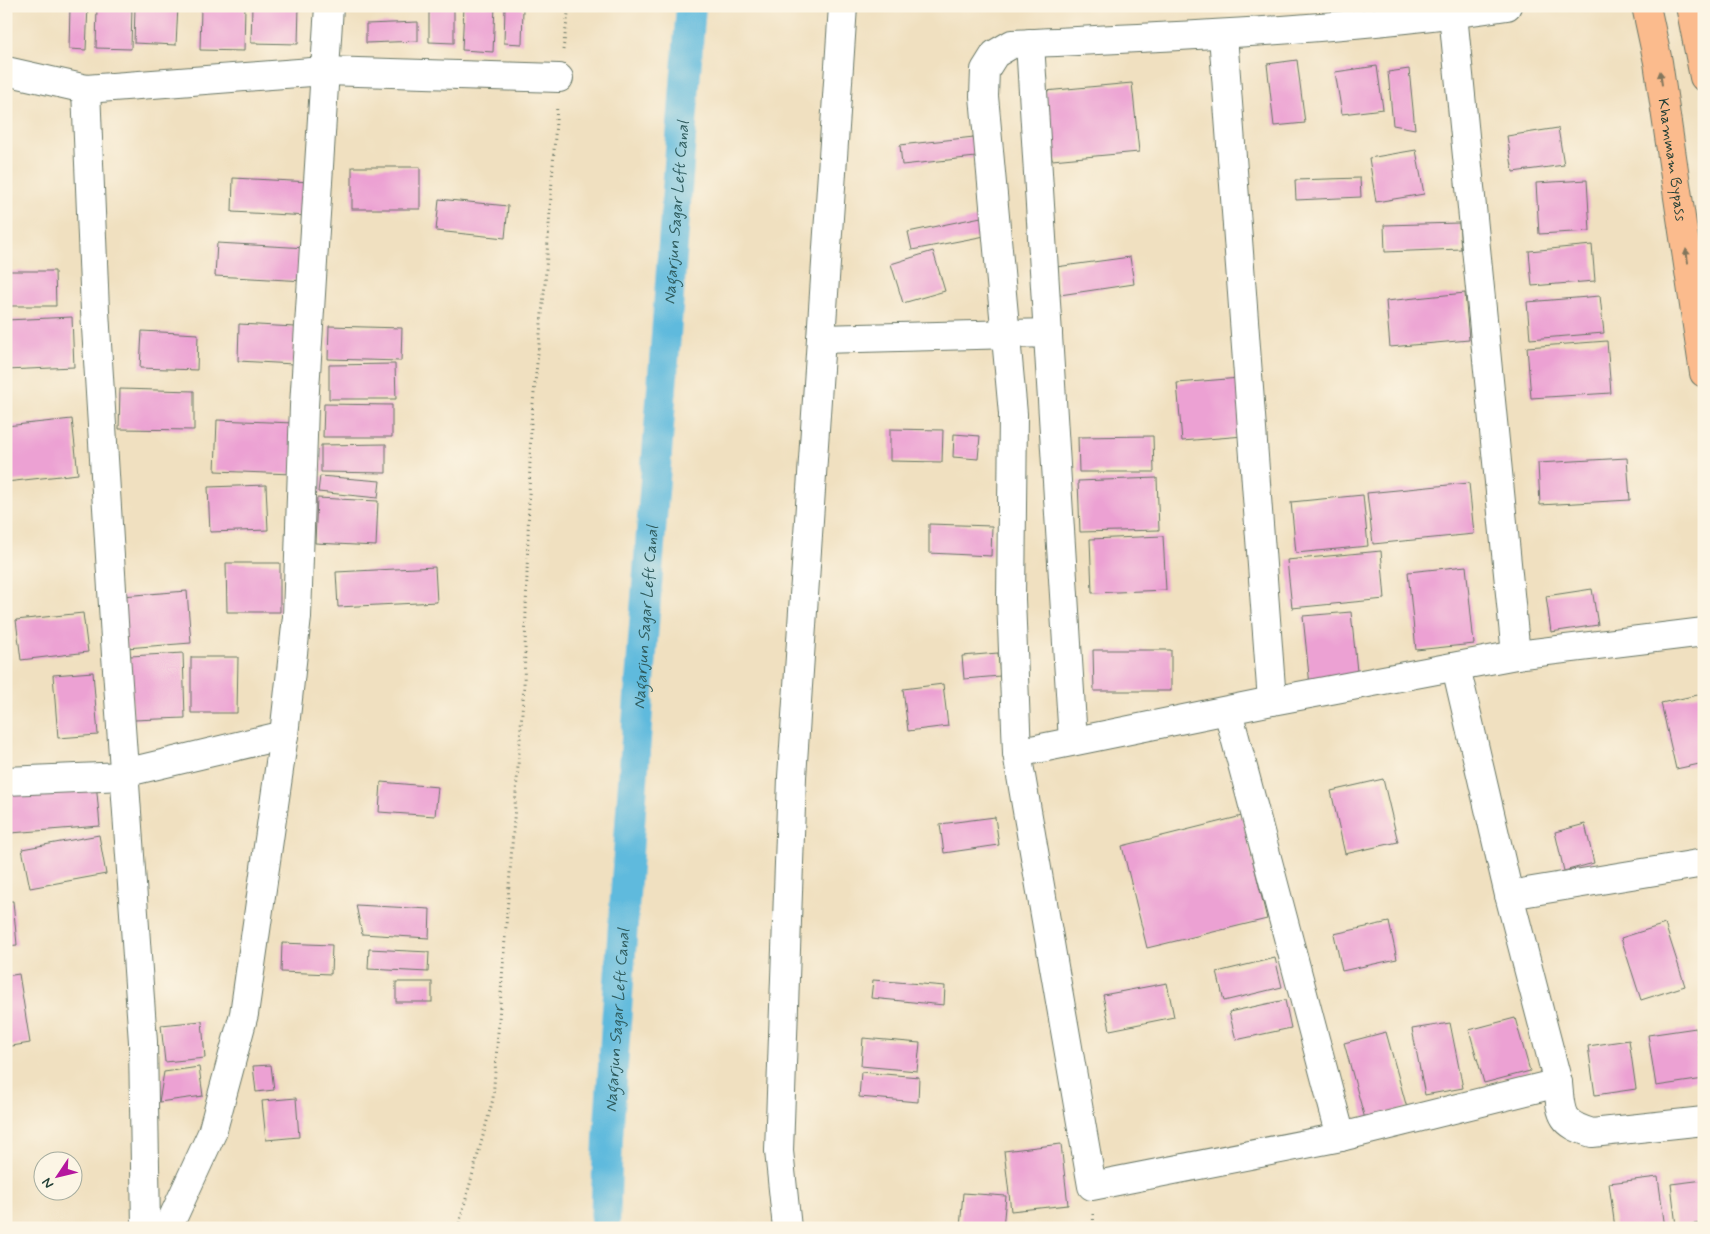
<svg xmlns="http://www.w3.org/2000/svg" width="1710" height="1234" font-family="Mynerve,sans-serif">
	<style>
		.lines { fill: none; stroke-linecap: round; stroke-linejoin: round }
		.canal { stroke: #5fbadd; stroke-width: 30 }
		.building { fill: #eca1d3 }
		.minor-casing { stroke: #687665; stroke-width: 30 }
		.trunk-casing { stroke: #687665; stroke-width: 30 }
		.path { stroke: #687665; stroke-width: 3; stroke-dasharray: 1 4; stroke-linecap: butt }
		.minor { stroke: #fff; stroke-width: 28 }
		.trunk { stroke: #fbbb8d; stroke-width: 28 }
		.oneway { fill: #82765c }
		.labels { text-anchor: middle; stroke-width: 4.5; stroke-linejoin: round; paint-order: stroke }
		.street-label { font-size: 15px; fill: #1f3d34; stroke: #fcf5e5 }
		.water-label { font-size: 16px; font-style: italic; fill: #2f5c5e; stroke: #fcf5e5 }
	</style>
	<rect width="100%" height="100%" fill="#fcf5e5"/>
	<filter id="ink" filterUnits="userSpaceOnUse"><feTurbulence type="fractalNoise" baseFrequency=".02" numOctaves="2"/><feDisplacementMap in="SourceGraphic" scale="10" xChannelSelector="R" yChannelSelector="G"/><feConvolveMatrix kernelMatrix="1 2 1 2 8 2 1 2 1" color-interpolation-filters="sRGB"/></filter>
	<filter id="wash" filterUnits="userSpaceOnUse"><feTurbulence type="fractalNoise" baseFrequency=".0096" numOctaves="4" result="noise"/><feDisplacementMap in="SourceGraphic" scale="20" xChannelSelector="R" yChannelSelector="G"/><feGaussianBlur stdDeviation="1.12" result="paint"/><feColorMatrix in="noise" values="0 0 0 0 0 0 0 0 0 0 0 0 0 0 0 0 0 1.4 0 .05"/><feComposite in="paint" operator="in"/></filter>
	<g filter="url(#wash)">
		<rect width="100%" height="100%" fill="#f0e0c0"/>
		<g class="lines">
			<!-- canal -->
			<path class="canal" id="s1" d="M605 1228 608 1138 645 611 691 6"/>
		</g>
		<g id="blocks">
			<!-- building -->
			<g class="building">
				<path d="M70 6H88L86 50 69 49Z"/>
				<path d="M97 6H132L131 49 96 48Z"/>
				<path d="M135 6H178L176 45 134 43Z"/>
				<path d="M201 6H245L244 51 200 50Z"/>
				<path d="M252 6H299L298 44 251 43Z"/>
				<path d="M464 6H495L493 52 462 50Z"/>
				<path d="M429 7H454V43L429 42Z"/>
				<path d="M505 7 523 8 522 44 504 43Z"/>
				<path d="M418 22V41L366 43V24Z"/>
				<path d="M1297 60 1305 123 1274 126 1267 64Z"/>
				<path d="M1377 66 1383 109 1342 114 1335 72Z"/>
				<path d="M1409 69 1415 129 1393 125 1388 72Z"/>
				<path d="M1132 83 1139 152 1052 160 1045 91Z"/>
				<path d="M1558 128 1564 165 1513 172 1507 136Z"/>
				<path d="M974 137 976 157 902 165 900 145Z"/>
				<path d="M1416 150 1424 194 1376 202 1369 158Z"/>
				<rect x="352" y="167" width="68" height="42"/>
				<path d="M233 178 311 182 309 216 232 212Z"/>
				<path d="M1360 178 1361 197 1296 200 1295 180Z"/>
				<path d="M1587 180 1590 231 1539 234 1536 183Z"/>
				<path d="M439 199 508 206 505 238 436 231Z"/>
				<path d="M981 217 985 236 912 250 908 232Z"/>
				<path d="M1459 223 1461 249 1385 252 1384 225Z"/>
				<path d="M217 243 307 248 305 281 215 276Z"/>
				<path d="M1592 245 1595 281 1532 286 1529 251Z"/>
				<path d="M933 251 945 291 903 303 891 264Z"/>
				<path d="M1130 257 1134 284 1060 295 1056 267Z"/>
				<path d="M6 271H55L56 306H6Z"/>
				<path d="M1465 293 1469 340 1390 347 1386 301Z"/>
				<path d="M1600 296 1604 333 1530 339 1527 302Z"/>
				<path d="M72 317 74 367 6 370V320Z"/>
				<path d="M239 324 295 327 294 364 238 361Z"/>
				<path d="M329 326 402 328 401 361 328 359Z"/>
				<path d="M142 331 198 334 197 370 140 368Z"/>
				<path d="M1607 341 1611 393 1531 398 1527 347Z"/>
				<path d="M395 364 396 399H329V365Z"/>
				<path d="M1240 378 1244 436 1182 441 1177 383Z"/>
				<path d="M120 389 194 391V430L119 429Z"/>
				<path d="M324 404 392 405V437H323Z"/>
				<path d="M72 419 78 474 6 482V426Z"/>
				<path d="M217 420 294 423 292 474 215 471Z"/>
				<path d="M890 429 943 430 942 462 890 461Z"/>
				<path d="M954 434 980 436 978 459 953 457Z"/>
				<path d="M1153 436 1154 472H1079L1078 437Z"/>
				<path d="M386 444V473L321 472V445Z"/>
				<path d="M1627 458 1630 500 1540 505 1538 463Z"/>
				<path d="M320 476 380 481 378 498 318 492Z"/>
				<path d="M1157 478 1159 530 1080 532 1078 481Z"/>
				<path d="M1469 483 1474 534 1373 544 1367 493Z"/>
				<path d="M266 485 268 530 210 532 208 487Z"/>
				<path d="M1363 495 1368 546 1296 553 1291 502Z"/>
				<path d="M317 498 378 501 376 546 315 543Z"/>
				<path d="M929 524 992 526 991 556 929 553Z"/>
				<path d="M1163 536 1166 590 1092 593 1090 539Z"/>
				<path d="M1381 551 1385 599 1292 608 1287 560Z"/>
				<path d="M226 563H280V612H227Z"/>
				<path d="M1466 566 1474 644 1416 650 1408 572Z"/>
				<path d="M435 567 437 602 338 607 336 572Z"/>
				<path d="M1592 589 1598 625 1551 632 1546 596Z"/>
				<path d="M187 591 191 643 126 648 122 596Z"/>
				<path d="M1351 612 1358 681 1310 686 1303 616Z"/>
				<path d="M83 613 88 652 21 660 16 620Z"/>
				<path d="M1093 650H1171V691H1094Z"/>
				<path d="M183 653 185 718 133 720 130 656Z"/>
				<path d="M998 653 1000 676 964 679 962 656Z"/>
				<path d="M191 657H238L237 713H191Z"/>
				<path d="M93 672 98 735 58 738 53 675Z"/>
				<path d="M943 684 948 726 908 731 903 689Z"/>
				<path d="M1702 694 1704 702V763L1676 769 1661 703Z"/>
				<path d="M1383 779 1398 842 1345 854 1331 791Z"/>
				<path d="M96 782 100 826 11 833 7 789Z"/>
				<path d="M381 782 438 787 435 816 379 812Z"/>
				<path d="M1242 816 1267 919 1147 948 1122 846Z"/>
				<path d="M995 817 999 845 944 853 940 824Z"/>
				<path d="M1585 824 1594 863 1564 871 1555 832Z"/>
				<path d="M99 835 106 874 30 888 22 849Z"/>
				<path d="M6 901H13L17 945 6 946Z"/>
				<path d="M356 905 430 909 429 938 362 934Z"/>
				<path d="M1389 922 1397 959 1342 971 1334 934Z"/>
				<path d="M1665 924 1685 986 1641 1000 1621 938Z"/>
				<path d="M282 943 332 945 331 974 281 972Z"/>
				<path d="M369 949 429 952 428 972 368 969Z"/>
				<path d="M1275 958 1282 987 1224 1001 1217 972Z"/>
				<path d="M19 974 30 1043 6 1047V976Z"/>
				<path d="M873 980 945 986 944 1005 871 998Z"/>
				<rect x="396" y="982" width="36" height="20"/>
				<path d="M1167 983 1174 1017 1110 1030 1103 995Z"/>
				<path d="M1285 1000 1291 1028 1236 1040 1229 1012Z"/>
				<path d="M1515 1018 1530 1071 1484 1083 1469 1030Z"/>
				<path d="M202 1021 205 1058 165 1062 161 1025Z"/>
				<path d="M1450 1023 1463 1088 1425 1095 1412 1029Z"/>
				<path d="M1696 1028 1704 1079 1656 1086 1648 1035Z"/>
				<path d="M1386 1032 1407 1108 1365 1119 1344 1043Z"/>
				<path d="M863 1038 920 1043 917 1071 861 1066Z"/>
				<path d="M1629 1040 1636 1089 1595 1095 1588 1046Z"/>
				<path d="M271 1065 274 1090 256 1092 253 1066Z"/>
				<path d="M199 1067 203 1096 159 1102 164 1072Z"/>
				<path d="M861 1072 919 1077 918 1102 859 1097Z"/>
				<path d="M296 1098 299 1137 266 1140 262 1101Z"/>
				<path d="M1061 1144 1068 1205 1011 1211 1004 1151Z"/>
				<path d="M1658 1177 1665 1228H1615L1609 1183Z"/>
				<path d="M1704 1180V1223L1676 1226 1671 1184Z"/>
				<path d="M963 1193 1006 1196 1003 1228H960Z"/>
			</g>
		</g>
	</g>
	<g filter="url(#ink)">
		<use href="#blocks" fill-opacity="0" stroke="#687665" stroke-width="1"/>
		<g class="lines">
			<!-- minor casing -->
			<g class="minor-casing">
				<g id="minor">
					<path d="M1507 6C1343 31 1177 36 1012 44L995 54 985 70 984 96 1013 414 1011 599 1017 753 1272 701 1516 655 1704 632"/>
					<path d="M1453 14 1516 655"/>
					<path d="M1223 35 1272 701"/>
					<path d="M1030 43 1073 741"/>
					<path d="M6 71 86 89 325 71 559 78"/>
					<path d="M86 89 95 311 116 655 143 1042 146 1228"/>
					<path d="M821 339 1048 333"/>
					<path d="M1456 667 1509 895 1704 863"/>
					<path d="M1228 711 1341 1137"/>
					<path d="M1017 753 1092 1186 1341 1137 1558 1083C1561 1114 1559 1123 1592 1133L1704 1121"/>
					<path d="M124 773 284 735"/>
					<path d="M6 781 124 776"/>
					<path d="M1509 895 1558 1083"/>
					<path d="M168 1228 212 1133 244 1014 284 735 297 617 304 406 329 6"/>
					<path d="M787 1228 779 1151 792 777 843 6"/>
				</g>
			</g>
			<!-- trunk casing -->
			<g class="trunk-casing">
				<g id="trunk">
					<path id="s2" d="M1646 6 1658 62 1704 373"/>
					<path d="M1690 6 1704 77"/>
				</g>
			</g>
			<!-- path -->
			<g class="path">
				<path d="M563 50 569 6"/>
				<path d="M1093 1214 1094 1228"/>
				<path d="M458 1228 493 1099 524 686 531 423 545 284 557 106"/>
			</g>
			<!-- minor -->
			<use href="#minor" class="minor"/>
			<!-- trunk -->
			<use href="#trunk" class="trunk"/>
		</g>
		<!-- one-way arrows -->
		<defs><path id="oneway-solid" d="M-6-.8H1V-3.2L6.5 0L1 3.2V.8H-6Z" transform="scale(1.25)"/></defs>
		<g class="oneway">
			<use href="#oneway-solid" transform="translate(1661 78) rotate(-98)"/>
			<use href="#oneway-solid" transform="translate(1687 256) rotate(-98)"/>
		</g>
	</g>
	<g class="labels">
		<!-- street labels -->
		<g class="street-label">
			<text dy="5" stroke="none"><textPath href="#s2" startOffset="156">Khammam Bypass</textPath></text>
		</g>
		<!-- water labels -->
		<g class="water-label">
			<text dy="6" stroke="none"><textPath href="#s1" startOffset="1018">Nagarjun Sagar Left Canal</textPath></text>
			<text dy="6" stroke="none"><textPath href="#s1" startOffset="612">Nagarjun Sagar Left Canal</textPath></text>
			<text dy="6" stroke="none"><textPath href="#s1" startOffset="208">Nagarjun Sagar Left Canal</textPath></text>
		</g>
	</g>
	<!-- margin -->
	<rect width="1710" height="1234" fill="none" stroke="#fcf5e5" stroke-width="25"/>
	<!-- north arrow -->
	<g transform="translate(58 1176) rotate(235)"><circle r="24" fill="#fcf5e5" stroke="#a4ab9e"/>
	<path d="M0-4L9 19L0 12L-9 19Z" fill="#b5179e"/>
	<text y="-8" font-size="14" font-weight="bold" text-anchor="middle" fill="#1f3d34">N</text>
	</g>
</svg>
